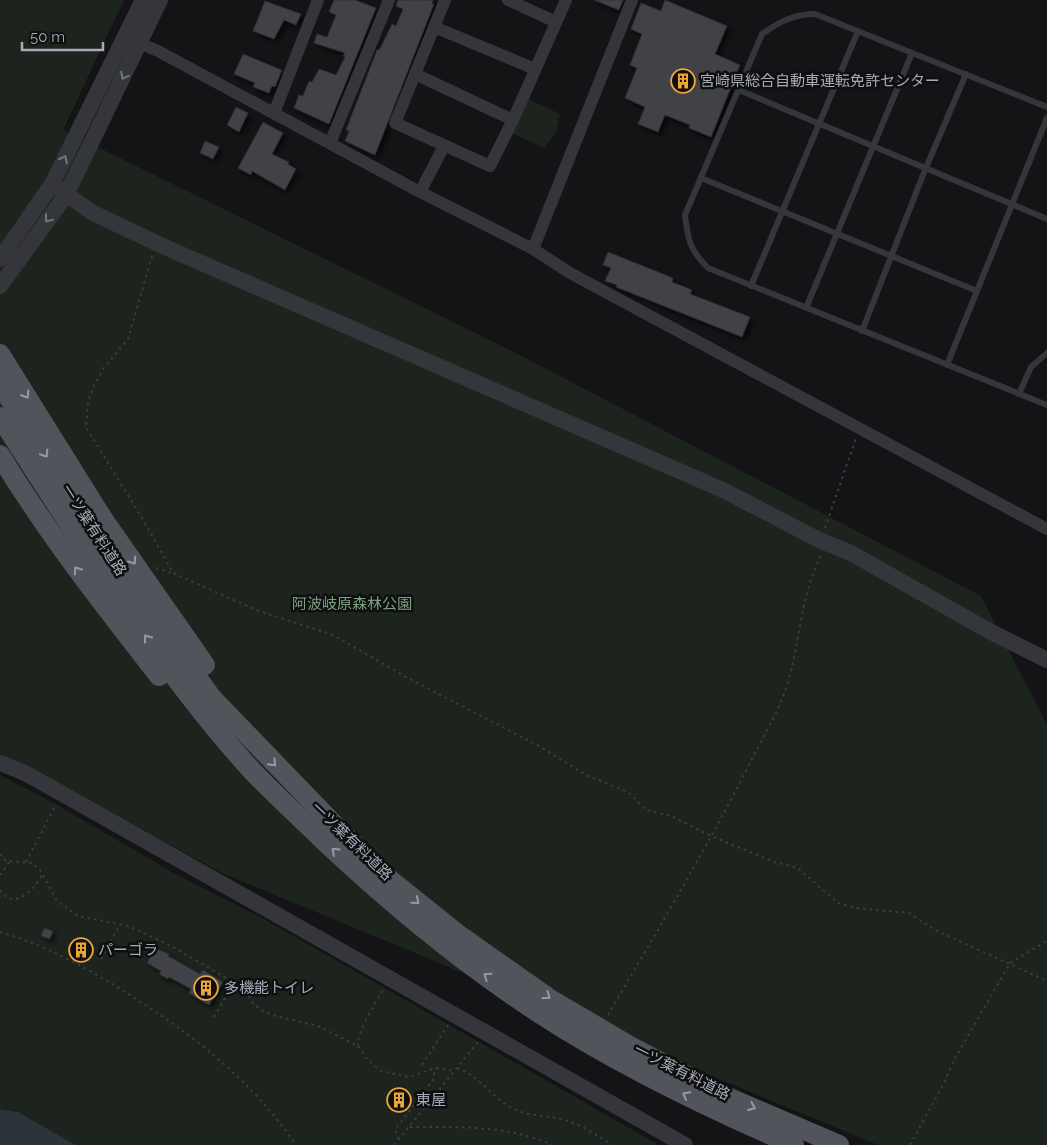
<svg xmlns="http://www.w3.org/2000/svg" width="1047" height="1145" font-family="Raleway,'Noto Sans JP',sans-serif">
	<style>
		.green { fill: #1c241d }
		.water { fill: #2b3439 }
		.building { fill: #404246; stroke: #2e2e32; filter: url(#shadow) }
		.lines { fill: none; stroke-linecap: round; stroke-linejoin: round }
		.path { stroke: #3b3d42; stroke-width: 2; stroke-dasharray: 2.5 4; stroke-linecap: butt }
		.service { stroke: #35363b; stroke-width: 6 }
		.minor { stroke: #35363b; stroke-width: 12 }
		.tertiary { stroke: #35363b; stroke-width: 16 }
		.primary { stroke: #51545a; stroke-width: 20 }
		.oneway { stroke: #73777f }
		.oneway2 { stroke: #959aa4 }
		.labels { text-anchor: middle; stroke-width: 5; stroke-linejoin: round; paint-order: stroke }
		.poi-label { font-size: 15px; fill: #a6acb6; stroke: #0f0f11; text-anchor: start }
		.street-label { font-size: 15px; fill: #a6acb6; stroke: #0f0f11 }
		.park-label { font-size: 15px; fill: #7da17e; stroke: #0f0f11 }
	</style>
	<defs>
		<filter id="shadow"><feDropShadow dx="3.5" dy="3.5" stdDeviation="2.5" flood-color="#0009"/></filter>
	</defs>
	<rect width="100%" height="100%" fill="#141416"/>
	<!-- green -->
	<g class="green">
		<path d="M0 0H124L63 130 512 351 981 596 1047 725V1145H878L222 873 84 798 0 756Z"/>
		<path d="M528 99 560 114 556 132 544 148 513 134Z"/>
		<path d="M0 775 59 806 179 876 264 919 659 1145H76L18 1112 0 1109Z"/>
	</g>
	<!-- water -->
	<path class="water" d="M0 1109 18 1112 76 1145H0Z"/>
	<!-- building -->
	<g class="building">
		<path d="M334 0H355L376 8 329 124 294 108 299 95 303 96 309 81 312 82 319 69 336 75 345 57 343 56 345 53 314 43 317 34 327 37 336 15 329 12Z"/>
		<path d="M398 0H433L432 4H434L375 155 345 141 349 131 346 130 377 50 380 49 392 24 396 26 403 9 396 6Z"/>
		<path d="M594 0H623L619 10Z"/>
		<path d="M665 0 727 26 715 54 740 65 711 137 689 128 690 125 665 115 658 132 638 124 645 107 625 98 637 68 630 65 642 34 631 29 641 3 661 11Z"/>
		<path d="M265 1 301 14 296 25 284 20 274 39 253 31Z"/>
		<path d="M243 54 282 70 275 87 272 86 269 93 253 87 255 83 234 74Z"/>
		<path d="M236 107 248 113 239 132 227 125Z"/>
		<path d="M263 122 283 133 272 154 289 162 288 164 296 169 285 190 252 171 251 175 238 168Z"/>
		<path d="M205 141 219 147 213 159 200 153Z"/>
		<path d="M608 252 673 278 672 282 692 290 690 294 750 317 742 337 616 287 617 285 605 281 611 268 603 265Z"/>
		<path d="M44 928 53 931 50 939 41 936Z"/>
		<path d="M155 948 169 954 168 956 200 974 203 970 223 982 209 1005 189 993 191 989 169 977 168 979 159 974 161 971 147 963Z"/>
	</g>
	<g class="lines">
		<!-- path -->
		<g class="path">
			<path d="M152 256 128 339 103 369 94 386 88 402 86 427 145 523 173 573 256 610 333 635 406 677 539 746 586 775 628 792 646 810 671 816 711 836 774 862 798 868 838 903 856 908 909 913 935 930 1047 981"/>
			<path d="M825 528 856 438"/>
			<path d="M156 568 171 573"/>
			<path d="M0 854 6 861 32 863 40 870 57 901 78 916 129 926 173 947 245 989 253 1003 261 1010 272 1015 318 1026 358 1046 367 1059 381 1071 409 1077 435 1068 454 1071"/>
			<path d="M26 862 56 804"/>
			<path d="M0 875 10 861"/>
			<path d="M0 890C14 912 35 889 42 874"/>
			<path d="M0 932C48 946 91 970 133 997 197 1038 253 1082 296 1145"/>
			<path d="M101 959 120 924"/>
			<path d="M608 1015C656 933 705 851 749 765 759 744 772 723 781 701 801 655 797 601 821 556"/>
			<path d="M214 1017 234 983"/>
			<path d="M358 1046C355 1035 377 1001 383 990"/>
			<path d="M422 1065 448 1025"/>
			<path d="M457 1068C480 1076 491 1097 512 1108 526 1116 542 1115 557 1118 578 1123 595 1133 612 1145"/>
			<path d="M410 1127C458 1127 508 1125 552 1145"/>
			<path d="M399 1139 395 1130 433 1080 435 1068"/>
			<path d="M394 1145 478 1042"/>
			<path d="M910 1145 943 1085 954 1060 1010 963 1047 941"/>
		</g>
		<!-- service -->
		<g class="service">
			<path d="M739 90 1047 219"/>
			<path d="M1047 107 815 14C794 14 779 22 762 34L685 215C688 241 690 250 708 268L1047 405"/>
			<path d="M701 178 977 291"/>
			<path d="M751 286 858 31"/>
			<path d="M806 308 912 53"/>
			<path d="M862 331 925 170 966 74"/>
			<path d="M947 365 1047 118"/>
			<path d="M1019 394 1031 367 1047 353"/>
		</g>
		<!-- minor -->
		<g class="minor">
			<path d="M445 0 415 74 513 120 566 0"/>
			<path d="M508 0 556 22"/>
			<path d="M434 27 535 69"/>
			<path d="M132 40 158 51 420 192 533 249 570 273 1047 529"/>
			<path d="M415 74 395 123 490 166 513 120"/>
			<path d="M274 113 318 0"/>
			<path d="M330 143 389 0"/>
			<path d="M420 192 444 146"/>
			<path d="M533 249 632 0"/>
		</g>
		<!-- tertiary -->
		<g class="tertiary">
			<path d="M52 184 93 213 167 248 723 490 819 540 851 553 989 631 1047 660"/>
			<path d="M0 259 52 184 143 0"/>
			<path d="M0 286 66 195 160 0"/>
			<path d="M0 763 25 773 68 797 685 1145"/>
		</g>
		<!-- primary -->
		<g class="primary">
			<path d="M0 354 103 519 205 665"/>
			<path d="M0 384 123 574 212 698 378 870 459 935 550 999 630 1046 725 1096 839 1145"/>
			<path d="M0 417C77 535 151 657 245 763 270 791 298 815 324 841 391 904 462 963 539 1013 619 1065 706 1107 794 1145"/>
			<path d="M0 455C47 533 103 604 159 676"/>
		</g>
	</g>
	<!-- one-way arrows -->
	<defs><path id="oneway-chevron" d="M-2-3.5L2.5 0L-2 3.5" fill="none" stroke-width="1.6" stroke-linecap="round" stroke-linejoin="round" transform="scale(1.25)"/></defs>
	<g class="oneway">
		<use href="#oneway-chevron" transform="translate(124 76) rotate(116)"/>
		<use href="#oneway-chevron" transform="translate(64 159) rotate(-63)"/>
		<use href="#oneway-chevron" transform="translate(48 219) rotate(127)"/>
	</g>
	<g class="oneway2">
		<use href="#oneway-chevron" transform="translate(26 395) rotate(58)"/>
		<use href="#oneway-chevron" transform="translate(45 454) rotate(57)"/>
		<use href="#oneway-chevron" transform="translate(133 561) rotate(55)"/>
		<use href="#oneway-chevron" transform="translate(77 570) rotate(-125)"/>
		<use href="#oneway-chevron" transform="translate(147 638) rotate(-126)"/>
		<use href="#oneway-chevron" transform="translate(273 763) rotate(45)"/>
		<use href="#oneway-chevron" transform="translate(335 851) rotate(-137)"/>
		<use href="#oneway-chevron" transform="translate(416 901) rotate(39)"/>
		<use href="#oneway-chevron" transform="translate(487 976) rotate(-145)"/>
		<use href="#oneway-chevron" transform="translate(547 996) rotate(34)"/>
		<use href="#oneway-chevron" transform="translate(686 1095) rotate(-152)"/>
		<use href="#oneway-chevron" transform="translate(752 1107) rotate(24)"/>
	</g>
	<!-- icons -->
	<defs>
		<g id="building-ring" transform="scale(1.25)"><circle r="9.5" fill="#0f0f11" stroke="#eea634" stroke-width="1.5"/><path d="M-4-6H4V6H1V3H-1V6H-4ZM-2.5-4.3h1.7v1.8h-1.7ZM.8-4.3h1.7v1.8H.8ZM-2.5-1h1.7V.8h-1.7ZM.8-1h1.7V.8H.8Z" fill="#eea634"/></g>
	</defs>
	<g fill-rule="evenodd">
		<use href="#building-ring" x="683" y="81"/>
		<use href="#building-ring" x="81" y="950"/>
		<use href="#building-ring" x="206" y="988"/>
		<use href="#building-ring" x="399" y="1100"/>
	</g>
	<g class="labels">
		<!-- poi labels -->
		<g class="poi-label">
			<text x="700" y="86">宮崎県総合自動車運転免許センター</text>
			<text x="98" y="955">パーゴラ</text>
			<text x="224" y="993">多機能トイレ</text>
			<text x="416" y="1105">東屋</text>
		</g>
		<!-- street labels -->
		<g class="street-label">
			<text transform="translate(94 530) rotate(57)" y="5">一ツ葉有料道路</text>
			<text transform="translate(352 841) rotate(44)" y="5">一ツ葉有料道路</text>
			<text transform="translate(682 1072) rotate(27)" y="5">一ツ葉有料道路</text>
		</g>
		<!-- park labels -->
		<g class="park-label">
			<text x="352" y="609">阿波岐原森林公園</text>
		</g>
	</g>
	<!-- scale -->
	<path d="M22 42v8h81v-8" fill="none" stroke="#a6acb6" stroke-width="2.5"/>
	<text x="30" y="42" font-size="15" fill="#a6acb6" stroke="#0f0f11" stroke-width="4" paint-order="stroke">50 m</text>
</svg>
